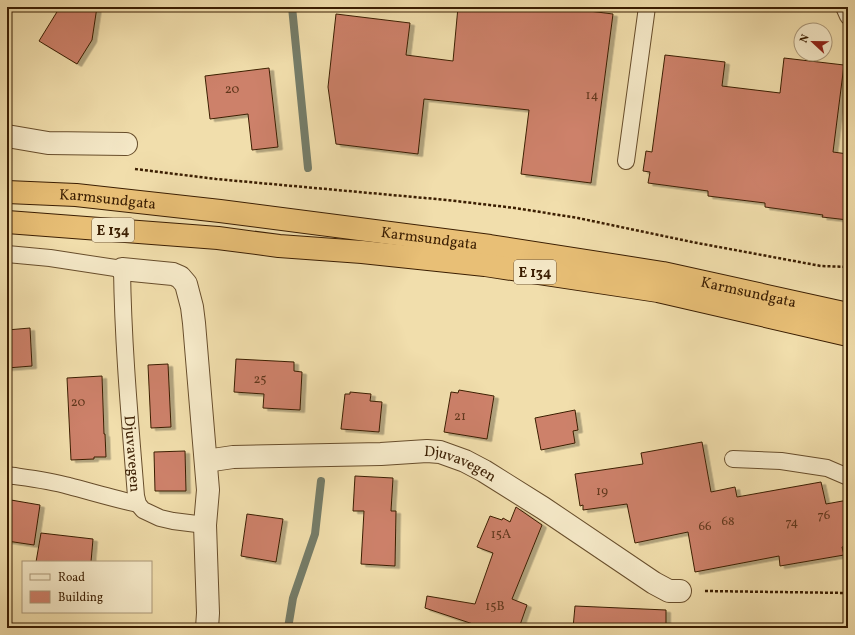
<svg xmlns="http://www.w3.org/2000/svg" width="855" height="635" font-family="Vollkorn,serif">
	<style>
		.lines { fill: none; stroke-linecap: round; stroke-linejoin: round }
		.stream { stroke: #757d69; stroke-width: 8 }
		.building { fill: #cd816a; stroke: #3b1e02; filter: url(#shadow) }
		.lane-casing { stroke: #684e2c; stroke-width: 18 }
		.street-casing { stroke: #684e2c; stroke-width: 24 }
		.highway-casing { stroke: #3b1e02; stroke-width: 24 }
		.path { stroke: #3b1e02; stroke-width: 2.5; stroke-dasharray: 3 2; stroke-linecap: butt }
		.lane { stroke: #f6eac9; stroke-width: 16 }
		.street { stroke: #f6eac9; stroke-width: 22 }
		.highway { stroke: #e8bf76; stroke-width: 22 }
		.labels { text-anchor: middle; stroke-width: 3.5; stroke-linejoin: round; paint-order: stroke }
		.number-label { font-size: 13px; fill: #60371c }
		.shield { fill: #f6eac9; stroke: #735b3e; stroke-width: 1 }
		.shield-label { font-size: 14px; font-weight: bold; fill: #3b1e02 }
		.street-label { font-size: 15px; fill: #3b1e02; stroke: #f6eac9 }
	</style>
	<defs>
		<filter id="shadow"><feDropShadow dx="4.5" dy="2.5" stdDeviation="0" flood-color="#0004"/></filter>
	</defs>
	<rect width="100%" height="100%" fill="#f1deac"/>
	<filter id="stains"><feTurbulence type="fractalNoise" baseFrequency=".005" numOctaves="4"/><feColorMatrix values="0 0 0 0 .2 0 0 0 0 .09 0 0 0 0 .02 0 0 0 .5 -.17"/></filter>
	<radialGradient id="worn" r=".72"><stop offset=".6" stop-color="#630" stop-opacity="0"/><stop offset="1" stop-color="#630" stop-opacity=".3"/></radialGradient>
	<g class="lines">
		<!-- stream -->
		<g class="stream">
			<path d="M292 7 308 168"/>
			<path d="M288 628 293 598 315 534 321 481"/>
		</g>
	</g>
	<!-- building -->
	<g class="building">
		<path d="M60 7H97L92 40 77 64 39 41Z"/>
		<path d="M458 7H557L613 14 591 183 521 174 529 110 424 99 418 154 336 144 328 87 336 14 410 23 406 55 453 61Z"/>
		<path d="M665 55 725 62 722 86 780 93 784 58 844 65 833 152 848 154V220L822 217 823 215 765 207V203L708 196V191L648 183 650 172 643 171 646 151 652 152Z"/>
		<path d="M269 68 278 147 252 150 248 114 210 119 205 76Z"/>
		<path d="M30 328 32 366 7 368V330Z"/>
		<path d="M236 359 294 362V371L302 372 300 410 263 408 264 394 234 392Z"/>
		<path d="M168 364 171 427 151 428 148 365Z"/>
		<path d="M102 376 104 434H105L106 457H94V459L71 460 67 378Z"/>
		<path d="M459 390 494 396 487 439 444 432 451 392 458 393Z"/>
		<path d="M350 392 371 394 370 401 382 402 379 432 341 429 345 394H350Z"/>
		<path d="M575 410 578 430 573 431 575 443 541 450 535 418Z"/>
		<path d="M702 442 711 492 735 487 737 497 821 482 826 504 848 500V546L842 547 844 555 780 566 779 556 695 572 688 532 635 543 627 504 583 510V505L580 506 575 474 643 464 641 453Z"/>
		<path d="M185 451 186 491H155L154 452Z"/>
		<path d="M355 476 393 478 391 511H396L395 566 361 564 364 511H353Z"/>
		<path d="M11 500 40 505 34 545 7 541V504H11Z"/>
		<path d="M516 507 542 525 512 599 527 605 519 628H485L425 608 427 596 475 604 493 553 477 547 490 516 502 520 503 518 510 522Z"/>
		<path d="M247 514 283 519 276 562 241 556Z"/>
		<path d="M41 533 93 539 91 562H36Z"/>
		<path d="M575 606 666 610V628H573Z"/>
	</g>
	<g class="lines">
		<!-- lane casing -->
		<g class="lane-casing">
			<g id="lane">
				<path d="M844 7 848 16"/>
				<path d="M626 161 647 7"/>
				<path id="s1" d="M7 254 50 258 122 269C123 345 130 421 136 496L138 504 143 510 160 518 173 521 205 525"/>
				<path d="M733 459 781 461 827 468 848 477"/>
				<path d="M7 475C28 478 48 480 69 486 92 492 115 499 138 504"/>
			</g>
		</g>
		<!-- street casing -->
		<g class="street-casing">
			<g id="street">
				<path d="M7 136 48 143 126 144"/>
				<path d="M122 269 173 274 180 277 186 284 192 307 194 323 208 490 205 525 208 613 207 628"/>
				<path id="s2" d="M206 461 233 457 381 454 427 451 440 452 465 461 484 471 543 508 654 583 669 591H680"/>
			</g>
		</g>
		<!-- highway casing -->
		<g class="highway-casing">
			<g id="highway">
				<path id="s3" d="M7 192 76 195 220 211 490 246 663 273 848 314"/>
				<path d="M7 222 218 238 279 246 362 252 485 265 658 291 848 335"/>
			</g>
		</g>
		<!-- path -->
		<g class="path">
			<path d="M135 169 216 179 447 200 515 208 578 218 692 242 821 266 848 267"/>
			<path d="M705 591 848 593"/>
		</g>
		<!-- lane -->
		<use href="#lane" class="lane"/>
		<!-- street -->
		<use href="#street" class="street"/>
		<!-- highway -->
		<use href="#highway" class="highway"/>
	</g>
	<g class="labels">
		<!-- number labels -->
		<g class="number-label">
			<text x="232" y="93">20</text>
			<text x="592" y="99">14</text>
			<text x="260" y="383">25</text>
			<text x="78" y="406">20</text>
			<text x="460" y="420">21</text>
			<text x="602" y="495">19</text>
			<text x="824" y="519">76</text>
			<text x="728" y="525">68</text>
			<text x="792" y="526">74</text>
			<text x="705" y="530">66</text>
			<text x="501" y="538">15A</text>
			<text x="495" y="610">15B</text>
		</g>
		<!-- shield labels -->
		<g class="shield">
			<rect x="92" y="218" width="42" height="24" rx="3"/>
			<rect x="514" y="260" width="42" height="24" rx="3"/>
		</g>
		<g class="shield-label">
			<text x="113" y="235">E 134</text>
			<text x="535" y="277">E 134</text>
		</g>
		<!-- street labels -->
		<g class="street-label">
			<text dy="5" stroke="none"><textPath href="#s3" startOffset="101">Karmsundgata</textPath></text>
			<text dy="5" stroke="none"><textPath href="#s3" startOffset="425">Karmsundgata</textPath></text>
			<text dy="5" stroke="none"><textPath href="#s3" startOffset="749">Karmsundgata</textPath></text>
			<text dy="5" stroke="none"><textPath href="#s1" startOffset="301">Djuvavegen</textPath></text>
			<text dy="5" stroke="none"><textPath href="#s2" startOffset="257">Djuvavegen</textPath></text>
		</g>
	</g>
	<!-- margin -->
	<rect width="855" height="635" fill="none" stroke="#f1deac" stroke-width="24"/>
	<rect x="8" y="8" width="839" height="619" fill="none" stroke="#3b1e02" stroke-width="2"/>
	<rect x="12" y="12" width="831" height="611" fill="none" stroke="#3b1e02"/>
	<!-- legend -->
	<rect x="22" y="561" width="130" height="52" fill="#f6eac9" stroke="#ab9879"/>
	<rect x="30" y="574" width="20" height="6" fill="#f6eac9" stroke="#ab9879"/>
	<text x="58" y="581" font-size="12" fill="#3b1e02">Road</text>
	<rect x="30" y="591" width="20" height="12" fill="#cd816a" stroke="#ab9879"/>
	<text x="58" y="601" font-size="12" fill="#3b1e02">Building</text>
	<!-- north arrow -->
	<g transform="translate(813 42) rotate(292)"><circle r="19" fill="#f6eac9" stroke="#ab9879"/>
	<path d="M0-3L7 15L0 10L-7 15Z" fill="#8f2418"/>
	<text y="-6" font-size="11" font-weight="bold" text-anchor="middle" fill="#3b1e02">N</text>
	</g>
	<rect width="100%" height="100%" filter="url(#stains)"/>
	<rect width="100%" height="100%" fill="url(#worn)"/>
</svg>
